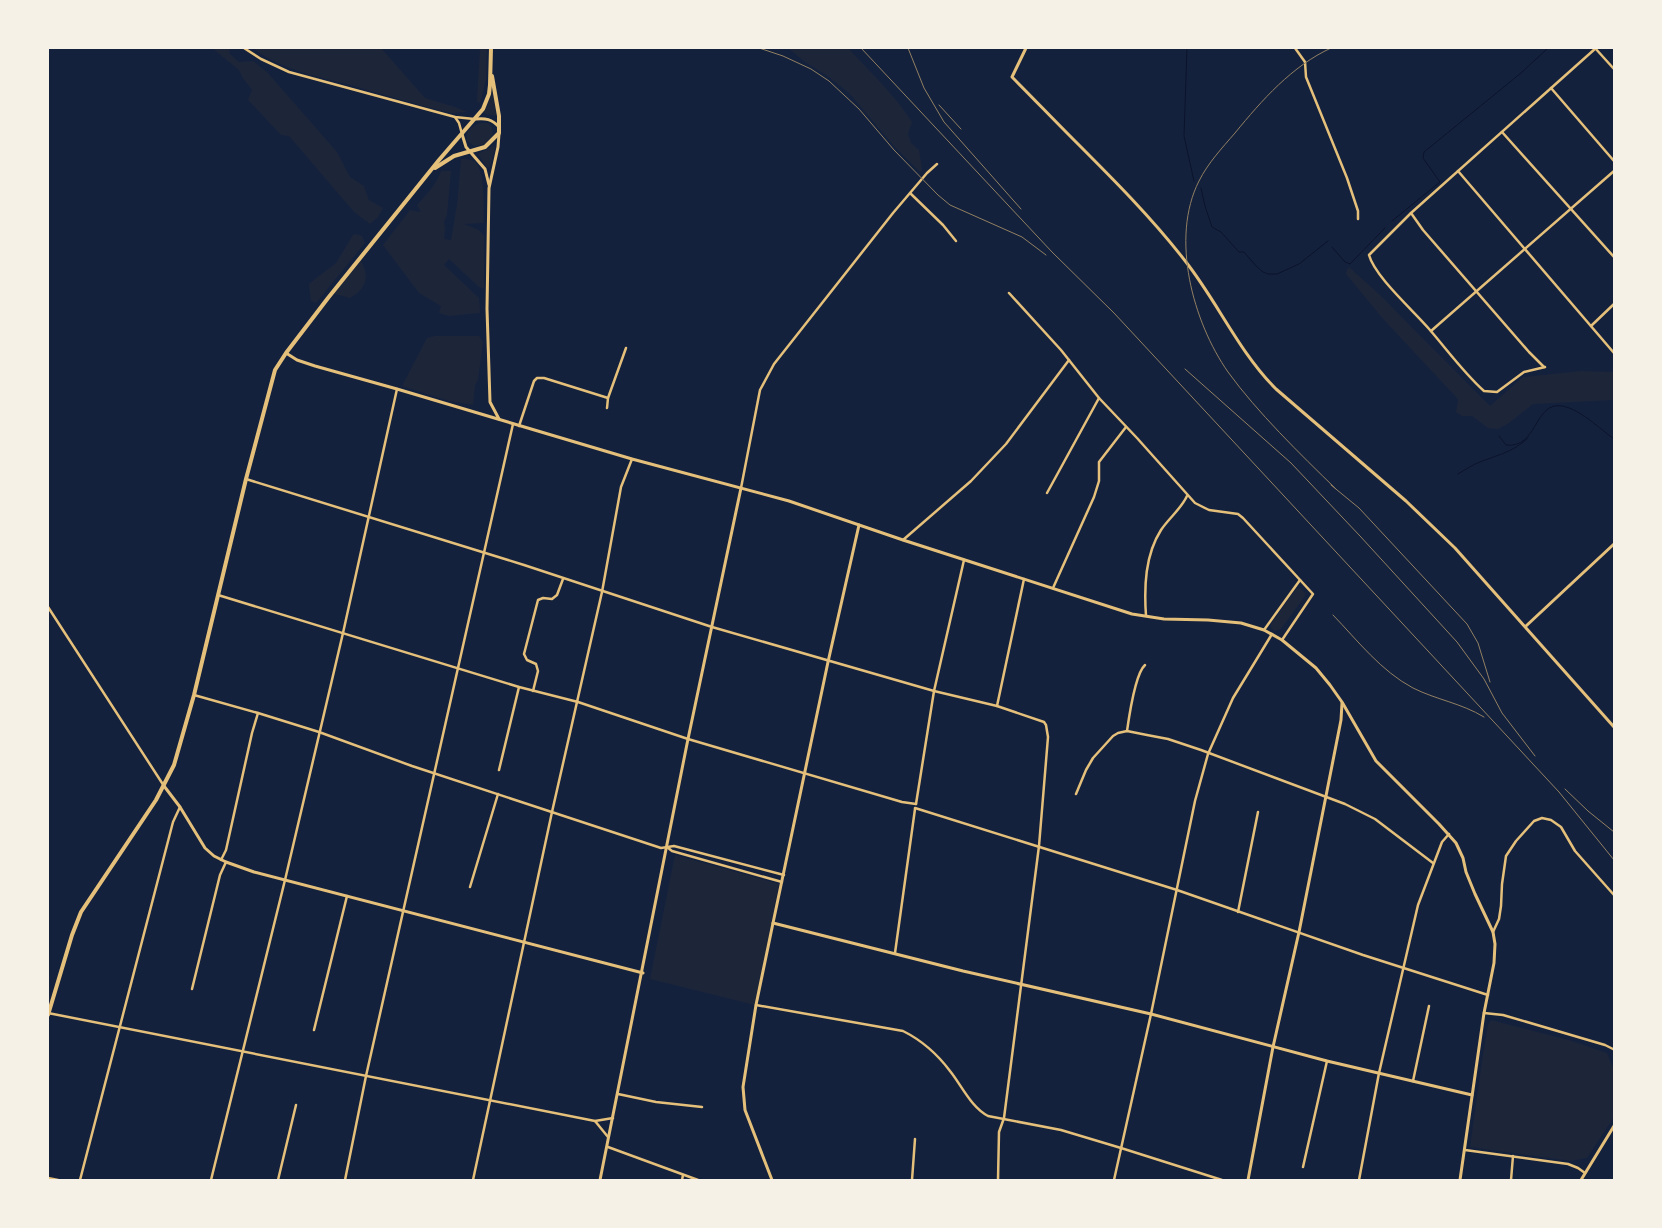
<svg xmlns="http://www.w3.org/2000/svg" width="1662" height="1228" font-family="Lato,sans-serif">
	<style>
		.green { fill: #1d2539 }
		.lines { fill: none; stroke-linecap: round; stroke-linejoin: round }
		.stream { stroke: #0b132b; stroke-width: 1 }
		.minor { stroke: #e5c07b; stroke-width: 2.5 }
		.tertiary { stroke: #e5c07b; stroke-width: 3 }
		.primary { stroke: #e5c07b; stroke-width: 4 }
		.rail { stroke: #918062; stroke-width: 1 }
	</style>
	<rect width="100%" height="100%" fill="#14213d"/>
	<!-- green -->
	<g class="green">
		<path d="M213 48H229L230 54 239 62 253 61 267 72 337 152 350 177 364 186 369 200 383 208 378 217 370 224 354 212 289 136 281 135 248 100 252 90 243 78 239 70 218 53Z"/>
		<path d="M253 48H381L425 98 455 107 467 112 451 113C418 105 386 95 354 86 320 77 280 70 253 48Z"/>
		<path d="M480 48H487L486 80 480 103 477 102Z"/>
		<path d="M788 48H848C870 72 894 94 912 122L908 134 911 143 919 150 922 170 920 172 893 145 849 93 829 77 805 62Z"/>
		<path d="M491 86H493L496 115 495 116 483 113 488 103Z"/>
		<path d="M480 123H488L492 127 493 135 485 144 474 146 467 141C465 131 471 126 480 123Z"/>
		<path d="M493 146 495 147 490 167 487 168 478 154Z"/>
		<path d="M461 159C466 159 472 159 476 163 486 175 483 208 484 223L464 224 479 230 484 236V289L479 287 449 259 444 265 479 298 480 313 449 316 439 313 441 306 419 293 383 245 410 210 421 212 417 205C427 194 436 185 441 171H451L447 215 444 222 445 229 444 239 451 240 457 205Z"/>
		<path d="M355 234 362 236 365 243 316 303 311 301 309 285 310 283 336 263 353 235Z"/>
		<path d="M360 259C370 276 367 288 350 298L335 294 333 292Z"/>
		<path d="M1349 267 1380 295 1490 406 1523 377 1581 371 1614 372V400L1533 404 1509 423 1498 429 1488 428 1472 416H1462L1456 412 1458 400 1456 397 1384 320 1346 274 1347 270Z"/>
		<path d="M435 336H479L483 342 478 380 475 385 473 405 449 401 402 386 427 338Z"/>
		<path d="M1300 588 1305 593V596L1281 629 1275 631 1271 628V624L1296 589Z"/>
		<path d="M675 855 779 884 755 1005 650 979Z"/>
		<path d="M1491 1020 1569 1040 1607 1053 1614 1070V1117L1587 1158 1571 1161 1470 1147 1483 1054 1488 1025Z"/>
	</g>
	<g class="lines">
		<!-- stream -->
		<g class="stream">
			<path d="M1187 48 1184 136 1194 181"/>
			<path d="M1201 188 1205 206 1212 227 1221 232 1239 252H1244L1256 266 1263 272 1268 274H1277L1299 264 1328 241"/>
			<path d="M1392 221 1440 182 1423 158 1424 152 1521 73 1548 48"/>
			<path d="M1332 247 1345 262 1350 264 1385 228"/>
			<path d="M1499 436 1506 445C1538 449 1534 401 1562 406 1580 409 1600 429 1614 439"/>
			<path d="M1458 474C1463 471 1469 467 1475 464 1493 456 1513 453 1528 438"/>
		</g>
		<!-- minor -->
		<g class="minor">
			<path d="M244 48 261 59 289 72 455 117 474 119"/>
			<path d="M1295 48 1305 62 1306 77 1347 178 1358 211V219"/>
			<path d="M1595 48 1614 69"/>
			<path d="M1551 88 1614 161"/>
			<path d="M455 117 459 123 462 134"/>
			<path d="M1502 132 1614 257"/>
			<path d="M1458 171 1614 353"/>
			<path d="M910 193 943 225 956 241"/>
			<path d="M1411 213 1423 230 1529 352 1544 367"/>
			<path d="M1009 293 1061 350 1099 398 1137 438 1195 503 1209 510 1238 514 1243 518 1313 594 1282 640"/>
			<path d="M1591 326 1614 304"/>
			<path d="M1431 331 1614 171"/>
			<path d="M1545 367 1524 372 1497 392 1484 391C1464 373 1448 351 1430 330 1414 311 1375 277 1369 255L1411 213 1596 48"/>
			<path d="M607 408 608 398 626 348"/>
			<path d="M519 426 534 381 537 378H544L608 398"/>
			<path d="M246 479 524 565 712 627 934 691 997 706 1044 722 1046 725 1048 737 1039 846 1004 1118 999 1132 998 1180"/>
			<path d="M741 488 760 390 774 364 893 213 927 173 937 164"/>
			<path d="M1047 493 1099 398"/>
			<path d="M903 540 971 481 1006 444 1069 360"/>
			<path d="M1053 588 1094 497 1099 481V462L1126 427"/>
			<path d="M218 595 519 687 578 702 688 739 902 802 916 804"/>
			<path d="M48 607 164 786"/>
			<path d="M1146 616C1144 587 1145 555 1161 530 1169 518 1181 509 1187 496"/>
			<path d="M1264 630 1300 580"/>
			<path d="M533 691 538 671 536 664 527 660 524 654 538 600 543 598 552 599 557 595 563 579"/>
			<path d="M194 695 258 713 319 732 412 766 661 848 674 846 784 875"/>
			<path d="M997 706 1024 579"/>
			<path d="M1127 731C1129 717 1135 674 1145 665"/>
			<path d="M499 770 519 687"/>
			<path d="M1076 794 1086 770 1093 758 1113 736 1118 733 1127 731 1147 735 1168 739 1201 750 1345 804 1375 819 1433 863"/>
			<path d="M916 804 934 691 964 560"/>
			<path d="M915 808 1177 890 1363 955 1488 995"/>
			<path d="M667 847 672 851 782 882"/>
			<path d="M221 860 226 850 252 733 258 713"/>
			<path d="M470 887 498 794"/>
			<path d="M1238 912 1258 812"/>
			<path d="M1493 932 1499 919 1501 906 1502 884 1506 856 1516 841 1534 821 1542 818 1551 820 1561 827 1575 851 1614 895"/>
			<path d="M895 953 915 809"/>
			<path d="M192 989 220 875 226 862"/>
			<path d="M756 1005 903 1031C921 1040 938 1055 950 1071 962 1086 971 1107 988 1116L1061 1130 1121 1148 1222 1180"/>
			<path d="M48 1013 595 1121 613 1118"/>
			<path d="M1484 1013 1503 1015 1605 1045 1613 1049"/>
			<path d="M314 1030 347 896"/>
			<path d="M1413 1081 1429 1006"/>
			<path d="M618 1094 656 1102 702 1107"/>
			<path d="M595 1121 608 1137"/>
			<path d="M608 1147 698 1180"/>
			<path d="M1465 1150 1568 1164 1578 1168 1585 1173"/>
			<path d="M1303 1167 1327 1061"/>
			<path d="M48 1178 58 1180"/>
			<path d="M80 1180 173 822 180 807"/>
			<path d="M211 1180 285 880 343 633 397 389"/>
			<path d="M278 1180 296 1105"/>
			<path d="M345 1180 366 1076 513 424"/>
			<path d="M473 1180 552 812 602 592 621 487 632 459"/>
			<path d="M682 1180 683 1175"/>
			<path d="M912 1180 915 1139"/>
			<path d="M1114 1180 1151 1014 1195 801 1208 754 1233 698 1272 634"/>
			<path d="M1359 1180 1379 1073 1418 905 1442 842 1449 834"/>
			<path d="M1511 1180 1513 1156"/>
		</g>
		<!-- tertiary -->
		<g class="tertiary">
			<path d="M1026 48 1012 77C1033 98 1053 119 1073 139 1113 179 1152 218 1186 262 1218 303 1239 352 1276 389L1406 501 1455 548 1614 727"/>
			<path d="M476 119C485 118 492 119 499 127"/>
			<path d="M462 134 466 147 485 169 489 185"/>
			<path d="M499 134 498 147 489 188 487 309 490 402 499 419"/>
			<path d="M286 353 297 360 315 366 397 389 632 459 789 501 903 540 1132 614 1164 619 1208 620 1241 623 1264 630 1282 640 1316 668 1330 685 1342 702 1376 761 1439 824 1456 843 1463 858 1466 872 1475 894 1493 932 1495 944 1494 963 1484 1013 1460 1180"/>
			<path d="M1526 626 1614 544"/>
			<path d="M164 786 180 807 205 848 214 856 226 862 254 872 643 973"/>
			<path d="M773 923 963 971 1151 1014 1327 1061 1472 1095"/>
			<path d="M600 1180 688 739 741 488"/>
			<path d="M772 1180 745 1110 743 1087 756 1005 773 923 828 662 859 525"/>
			<path d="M1248 1180 1273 1047 1299 932 1326 796 1341 720 1342 703"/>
			<path d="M1581 1180 1614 1126"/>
		</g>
		<!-- primary -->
		<g class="primary">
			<path d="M435 168 454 156 485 147 499 133V116L492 76"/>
			<path d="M48 1015 72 935 81 912 156 800 174 765 194 695 246 479 275 370 286 353 328 298 439 160 483 109 489 94 490 85 491 48"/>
		</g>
		<!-- rail -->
		<g class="rail">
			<path d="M759 48 783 56 811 69 829 81 859 109 894 150 938 195 950 205 1022 237 1046 255"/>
			<path d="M861 48 1052 252 1114 313 1559 792 1614 860"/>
			<path d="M908 48 924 88 944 122 1021 209"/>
			<path d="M1331 48C1292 66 1262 100 1235 133 1222 148 1208 163 1199 181 1170 238 1193 322 1228 372 1257 412 1300 454 1336 489"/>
			<path d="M939 105 961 129"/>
			<path d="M1185 369 1291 463 1360 536 1457 642 1484 679 1502 713 1535 756"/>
			<path d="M1331 485 1359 508 1467 624 1478 643 1490 682"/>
			<path d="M1333 615C1358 641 1381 671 1413 688 1437 700 1461 703 1484 717"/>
			<path d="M1565 789 1588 811 1614 832"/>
		</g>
	</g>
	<!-- border -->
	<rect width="1662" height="1228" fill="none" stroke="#f6f1e7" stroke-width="98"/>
</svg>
